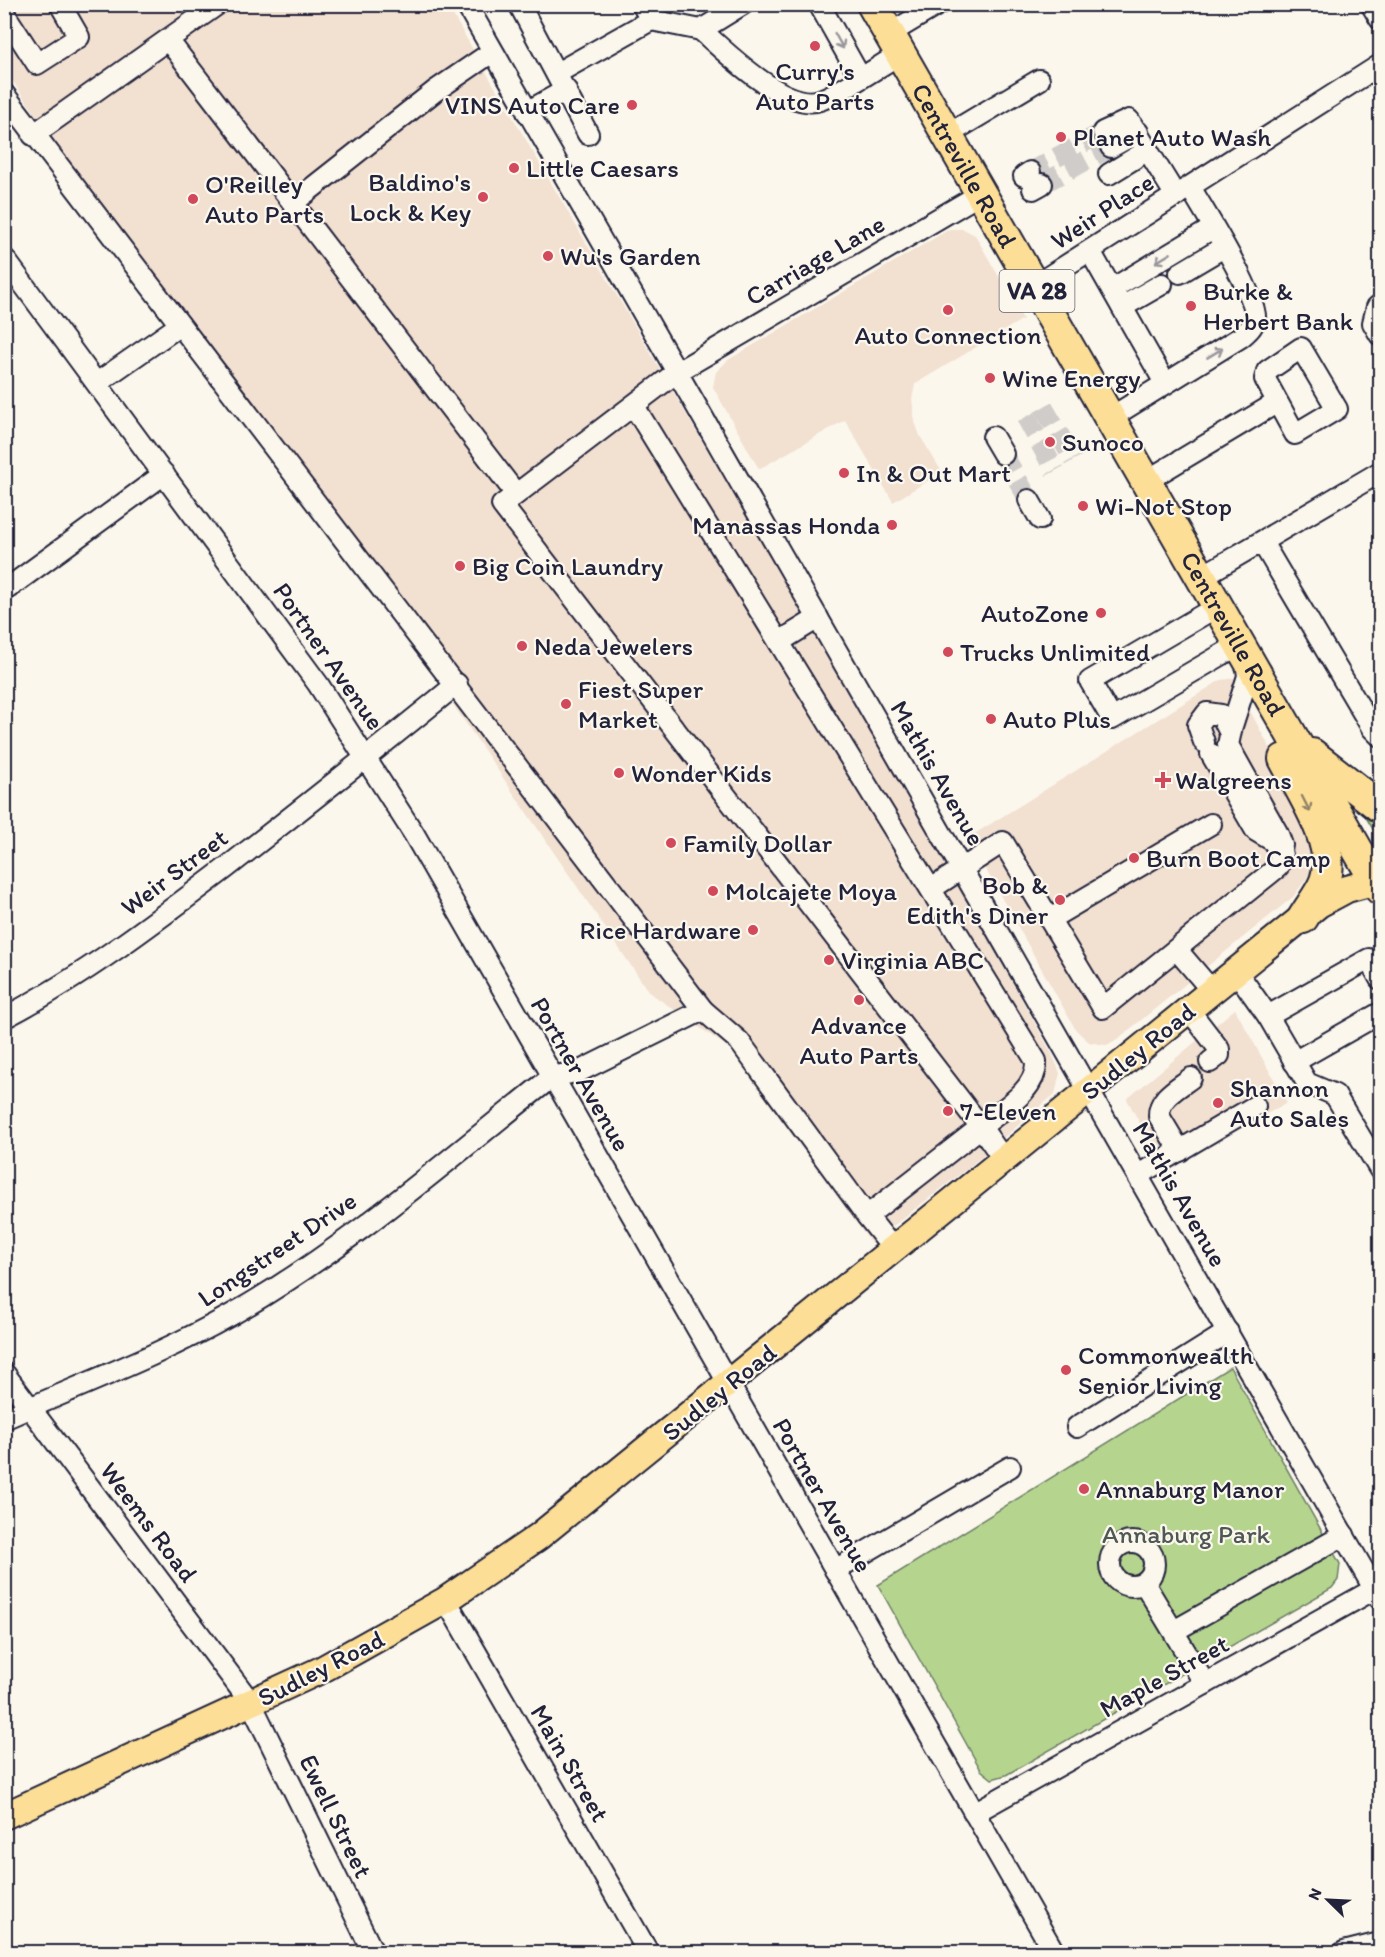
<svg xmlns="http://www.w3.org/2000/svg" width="1385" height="1957" font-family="Itim,sans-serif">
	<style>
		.built { fill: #f2e0d1 }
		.green { fill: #b5d58f; stroke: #6c7c65; stroke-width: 1.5 }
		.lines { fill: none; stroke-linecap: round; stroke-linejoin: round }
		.minor-tunnel { stroke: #d0ccc9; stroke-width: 20; stroke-dasharray: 20 10; stroke-linecap: butt }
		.minor-casing { stroke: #22223b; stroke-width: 24 }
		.major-casing { stroke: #22223b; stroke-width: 30 }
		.highway-casing { stroke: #22223b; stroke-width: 34 }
		.minor { stroke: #fbf7ec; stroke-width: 20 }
		.major { stroke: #fcde96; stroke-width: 26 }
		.highway { stroke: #fcde96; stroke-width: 30 }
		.oneway { stroke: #99979c }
		.oneway2 { stroke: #8f8068 }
		.poi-dot { fill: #d1495b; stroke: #fbf7ec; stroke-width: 2 }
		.labels { text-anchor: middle; stroke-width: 4.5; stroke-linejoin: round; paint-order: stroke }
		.shield { fill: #fbf7ec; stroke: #636270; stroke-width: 1.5 }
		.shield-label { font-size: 24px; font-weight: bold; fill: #22223b }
		.poi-label { font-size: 26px; fill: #22223b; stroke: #fbf7ec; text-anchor: start }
		.street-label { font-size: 26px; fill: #22223b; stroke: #fbf7ec }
		.park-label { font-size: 26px; fill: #4e5854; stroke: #fbf7ec }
	</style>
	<rect width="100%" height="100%" fill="#fbf7ec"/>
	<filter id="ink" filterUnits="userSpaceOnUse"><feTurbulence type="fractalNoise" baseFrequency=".0167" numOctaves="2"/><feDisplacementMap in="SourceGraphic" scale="12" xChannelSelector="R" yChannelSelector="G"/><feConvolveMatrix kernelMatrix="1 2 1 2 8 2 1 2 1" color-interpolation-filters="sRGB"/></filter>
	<g filter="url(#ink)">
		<!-- built -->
		<g class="built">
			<path d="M5 5H447L899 778 1052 1054 1060 1073 1055 1094 969 1167 871 1243 729 1048 649 992 422 659 149 280 5 70Z"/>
			<path d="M950 229H963L975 235 1023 319 915 384 912 399 915 422 920 436 942 472 893 502 845 420 759 469 713 387 716 372 728 360Z"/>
			<path d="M1236 678 1249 709 1310 823 1314 861 1311 872 1293 897 1114 1042 1106 1045 1089 1042 1076 1030 968 838 1221 680Z"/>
			<path d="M1235 1009 1287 1103 1164 1169 1127 1099Z"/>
		</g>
		<!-- green -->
		<g class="green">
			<path d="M1354 797 1380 818V841Z"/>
			<path d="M1230 1367 1340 1564 1338 1580 1332 1588 1006 1775 992 1779 981 1770 878 1585Z"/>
		</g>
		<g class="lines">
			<!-- minor-tunnel -->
			<g class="minor-tunnel">
				<path d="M1030 172 1103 132"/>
				<path d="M1042 184 1111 147"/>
				<path d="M1043 407 1074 460"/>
				<path d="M1026 417 1055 471"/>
				<path d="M1003 454 1029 500"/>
			</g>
			<!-- minor casing -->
			<g class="minor-casing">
				<g id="minor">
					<path d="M466 4 1380 1599"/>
					<path d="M519 4 588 134"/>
					<path d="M743 4 701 30C724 51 786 112 820 100 841 93 879 66 900 54"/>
					<path d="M819 4 860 77"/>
					<path d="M1371 4 1380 19"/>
					<path d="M4 13 37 64 79 37 60 4"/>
					<path d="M651 20 701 30"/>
					<path d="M889 34 939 4"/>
					<path d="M168 40 516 494"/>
					<path d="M557 73 651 20 642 4"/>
					<path d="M4 94 703 1010 739 1041 867 1216"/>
					<path d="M527 112 566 90"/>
					<path d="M1103 132 1129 120 1176 196"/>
					<path d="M33 135 218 4"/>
					<path d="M947 135 1039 80"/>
					<path d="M1111 147 1138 132"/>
					<path d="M1109 174 1148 150"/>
					<path d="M1024 176 1030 172"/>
					<path d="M1033 189 1042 184"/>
					<path d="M293 203 435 91 492 52"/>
					<path d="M1090 251 1165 383"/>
					<path d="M4 258 318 684 414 834 1054 1952"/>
					<path d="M1180 273 1224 247"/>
					<path d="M1034 286 1380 65"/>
					<path d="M1112 289 1213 228"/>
					<path d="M1380 305 1377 307 1373 323 1380 335"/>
					<path d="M1122 307 1162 284"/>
					<path d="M1301 348 1337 409 1295 434 1265 379 1267 371Z"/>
					<path d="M97 383 180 325"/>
					<path d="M634 406 1036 1061C1038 1090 1001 1110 981 1127L1004 1160"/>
					<path d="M1110 418 1241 337C1247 332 1253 327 1255 319 1259 299 1203 209 1190 187"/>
					<path d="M993 437 1003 454"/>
					<path d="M1146 481 1276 403"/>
					<path d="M1029 500 1040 519"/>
					<path d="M1262 542 1372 728 1380 736"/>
					<path d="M1201 577 1380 472"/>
					<path d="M4 591 164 474"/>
					<path d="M1218 606 1090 681 1112 719 1240 644"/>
					<path d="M779 642 818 618"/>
					<path d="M1204 742 1198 725 1207 713 1221 715 1230 733"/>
					<path d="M1211 754 1256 831 1273 841 1282 855"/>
					<path d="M931 889 1003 842 1103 1008 1278 867 1282 845 1278 834 1228 745 1232 726 1248 676 1246 661"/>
					<path d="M1050 919 1211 824"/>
					<path d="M1177 950 1212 991"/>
					<path d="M1236 971 1268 1016"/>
					<path d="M1380 979 1369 959 1268 1016 1307 1083 1335 1095 1380 1170"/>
					<path d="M1189 1010 1219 1049V1055L1210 1062"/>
					<path d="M4 1018C84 976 155 922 226 868 304 807 381 746 457 684"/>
					<path d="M1294 1062 1380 1013"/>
					<path d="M1180 1151 1159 1116C1158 1098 1178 1088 1191 1078"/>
					<path d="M1138 1175 1255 1106"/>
					<path d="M894 1250 867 1216 981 1127 502 505 677 372 980 194"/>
					<path d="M4 1373 251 1703 373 1952"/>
					<path d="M4 1419C80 1385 159 1356 231 1315 346 1250 448 1159 552 1077L580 1071 703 1010"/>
					<path d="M1077 1427 1228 1332"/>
					<circle cx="1132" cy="1564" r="22"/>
					<path d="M835 1570 1010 1467"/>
					<path d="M1144 1583 1205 1684"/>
					<path d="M446 1600 648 1952"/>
					<path d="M1174 1631 1344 1535"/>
					<path d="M974 1813 1380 1586"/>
					<path d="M1344 1952 1380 1943"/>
				</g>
			</g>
			<!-- major casing -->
			<g class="major-casing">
				<path id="major" d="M4 1816 321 1670 446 1600 538 1537 1319 904 1347 889 1380 880"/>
			</g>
			<!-- highway casing -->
			<g class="highway-casing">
				<g id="highway">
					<path id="s1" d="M872 4 1380 889"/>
					<path d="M1312 754 1380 807"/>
					<path d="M1284 759C1301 792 1338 845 1325 881 1320 894 1310 906 1303 918"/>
				</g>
			</g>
			<!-- minor -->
			<use href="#minor" class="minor"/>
			<!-- major -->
			<use href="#major" class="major"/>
			<!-- highway -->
			<use href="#highway" class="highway"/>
		</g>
		<!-- one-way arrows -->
		<defs><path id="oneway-shaft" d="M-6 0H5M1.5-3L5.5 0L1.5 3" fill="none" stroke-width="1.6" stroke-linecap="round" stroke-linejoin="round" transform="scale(1.5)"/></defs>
		<g class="oneway">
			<use href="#oneway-shaft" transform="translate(839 41) rotate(61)"/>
			<use href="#oneway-shaft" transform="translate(1163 258) rotate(149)"/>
			<use href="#oneway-shaft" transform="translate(1215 353) rotate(-31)"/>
		</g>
		<use class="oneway2" href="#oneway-shaft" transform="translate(1306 804) rotate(63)"/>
	</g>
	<!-- markers -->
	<g class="poi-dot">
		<circle cx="815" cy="46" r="6"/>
		<circle cx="632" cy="105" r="6"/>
		<circle cx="1061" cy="137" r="6"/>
		<circle cx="514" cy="168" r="6"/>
		<circle cx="483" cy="197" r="6"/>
		<circle cx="193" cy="199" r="6"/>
		<circle cx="548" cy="256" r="6"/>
		<circle cx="1191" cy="306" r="6"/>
		<circle cx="948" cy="310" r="6"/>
		<circle cx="990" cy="378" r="6"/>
		<circle cx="1050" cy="442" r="6"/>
		<circle cx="844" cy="473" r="6"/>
		<circle cx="1083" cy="506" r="6"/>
		<circle cx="892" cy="525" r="6"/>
		<circle cx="460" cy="566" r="6"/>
		<circle cx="1101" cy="613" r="6"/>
		<circle cx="522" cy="646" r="6"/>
		<circle cx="948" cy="652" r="6"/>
		<circle cx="566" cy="704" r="6"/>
		<circle cx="991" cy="719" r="6"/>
		<circle cx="619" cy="773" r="6"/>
		<path d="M1160 771h6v6h6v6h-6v6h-6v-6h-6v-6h6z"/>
		<circle cx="671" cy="843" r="6"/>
		<circle cx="1134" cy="858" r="6"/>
		<circle cx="713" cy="891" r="6"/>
		<circle cx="1060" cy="900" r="6"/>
		<circle cx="753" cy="930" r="6"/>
		<circle cx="829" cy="960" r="6"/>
		<circle cx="859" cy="1000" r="6"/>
		<circle cx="1218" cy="1103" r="6"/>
		<circle cx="948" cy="1111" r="6"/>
		<circle cx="1066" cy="1370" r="6"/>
		<circle cx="1084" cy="1489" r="6"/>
	</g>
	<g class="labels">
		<!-- shield labels -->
		<rect class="shield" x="999.5" y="270" width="75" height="42" rx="4.5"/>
		<g class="shield-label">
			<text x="1037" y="299">VA 28</text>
		</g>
		<!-- poi labels -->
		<g class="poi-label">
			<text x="815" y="80" text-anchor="middle">Curry's<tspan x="815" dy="30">Auto Parts</tspan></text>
			<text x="620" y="114" text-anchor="end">VINS Auto Care</text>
			<text x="1073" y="146">Planet Auto Wash</text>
			<text x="526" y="177">Little Caesars</text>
			<text x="471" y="191" text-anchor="end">Baldino's<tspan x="471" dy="30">Lock &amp; Key</tspan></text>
			<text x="205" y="193">O'Reilley<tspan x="205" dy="30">Auto Parts</tspan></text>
			<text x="560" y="265">Wu's Garden</text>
			<text x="1203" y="300">Burke &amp;<tspan x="1203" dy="30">Herbert Bank</tspan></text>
			<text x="948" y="344" text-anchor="middle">Auto Connection</text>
			<text x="1002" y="387">Wine Energy</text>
			<text x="1062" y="451">Sunoco</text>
			<text x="856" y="482">In &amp; Out Mart</text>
			<text x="1095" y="515">Wi-Not Stop</text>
			<text x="880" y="534" text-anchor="end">Manassas Honda</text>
			<text x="472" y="575">Big Coin Laundry</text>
			<text x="1089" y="622" text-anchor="end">AutoZone</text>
			<text x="534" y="655">Neda Jewelers</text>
			<text x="960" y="661">Trucks Unlimited</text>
			<text x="578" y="698">Fiest Super<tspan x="578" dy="30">Market</tspan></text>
			<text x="1003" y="728">Auto Plus</text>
			<text x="631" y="782">Wonder Kids</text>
			<text x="1175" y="789">Walgreens</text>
			<text x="683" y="852">Family Dollar</text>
			<text x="1146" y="867">Burn Boot Camp</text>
			<text x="1048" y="894" text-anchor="end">Bob &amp;<tspan x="1048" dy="30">Edith's Diner</tspan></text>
			<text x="725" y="900">Molcajete Moya</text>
			<text x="741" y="939" text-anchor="end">Rice Hardware</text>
			<text x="841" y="969">Virginia ABC</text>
			<text x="859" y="1034" text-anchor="middle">Advance<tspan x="859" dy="30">Auto Parts</tspan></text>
			<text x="1230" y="1097">Shannon<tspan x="1230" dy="30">Auto Sales</tspan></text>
			<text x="960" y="1120">7-Eleven</text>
			<text x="1078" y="1364">Commonwealth<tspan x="1078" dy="30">Senior Living</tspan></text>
			<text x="1096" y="1498">Annaburg Manor</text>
		</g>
		<!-- street labels -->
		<g class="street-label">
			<text dy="9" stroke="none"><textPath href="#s1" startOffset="186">Centreville Road</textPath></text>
			<text transform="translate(1102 211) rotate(-33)" y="9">Weir Place</text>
			<text transform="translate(815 260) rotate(-30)" y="9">Carriage Lane</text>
			<text dy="9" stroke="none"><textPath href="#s1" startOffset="726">Centreville Road</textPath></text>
			<text transform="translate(329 656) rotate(55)" y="9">Portner Avenue</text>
			<text transform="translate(938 773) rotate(60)" y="9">Mathis Avenue</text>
			<text transform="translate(174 872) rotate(-37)" y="9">Weir Street</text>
			<text transform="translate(1138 1051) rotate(-39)" y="9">Sudley Road</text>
			<text transform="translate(581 1074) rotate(60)" y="9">Portner Avenue</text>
			<text transform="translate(1180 1194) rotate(60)" y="9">Mathis Avenue</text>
			<text transform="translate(277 1249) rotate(-34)" y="9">Longstreet Drive</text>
			<text transform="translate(719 1392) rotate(-39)" y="9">Sudley Road</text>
			<text transform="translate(823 1495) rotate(60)" y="9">Portner Avenue</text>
			<text transform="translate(149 1522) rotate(53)" y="9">Weems Road</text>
			<text transform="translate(321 1668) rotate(-27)" y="9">Sudley Road</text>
			<text transform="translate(1164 1676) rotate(-29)" y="9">Maple Street</text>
			<text transform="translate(570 1763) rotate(60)" y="9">Main Street</text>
			<text transform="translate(336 1816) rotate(64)" y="9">Ewell Street</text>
		</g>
		<!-- park labels -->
		<g class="park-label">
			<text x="1186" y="1543">Annaburg Park</text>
		</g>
	</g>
	<!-- margin -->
	<rect width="1385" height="1957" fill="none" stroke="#fbf7ec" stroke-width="24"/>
	<rect x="12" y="12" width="1361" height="1933" fill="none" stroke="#22223b" stroke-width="2" filter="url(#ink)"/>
	<!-- north arrow -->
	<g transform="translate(1328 1900) rotate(294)" stroke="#fbf7ec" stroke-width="4.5" paint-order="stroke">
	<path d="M0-4.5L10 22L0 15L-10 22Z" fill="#22223b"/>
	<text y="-9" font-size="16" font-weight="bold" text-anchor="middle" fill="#22223b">N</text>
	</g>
</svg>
